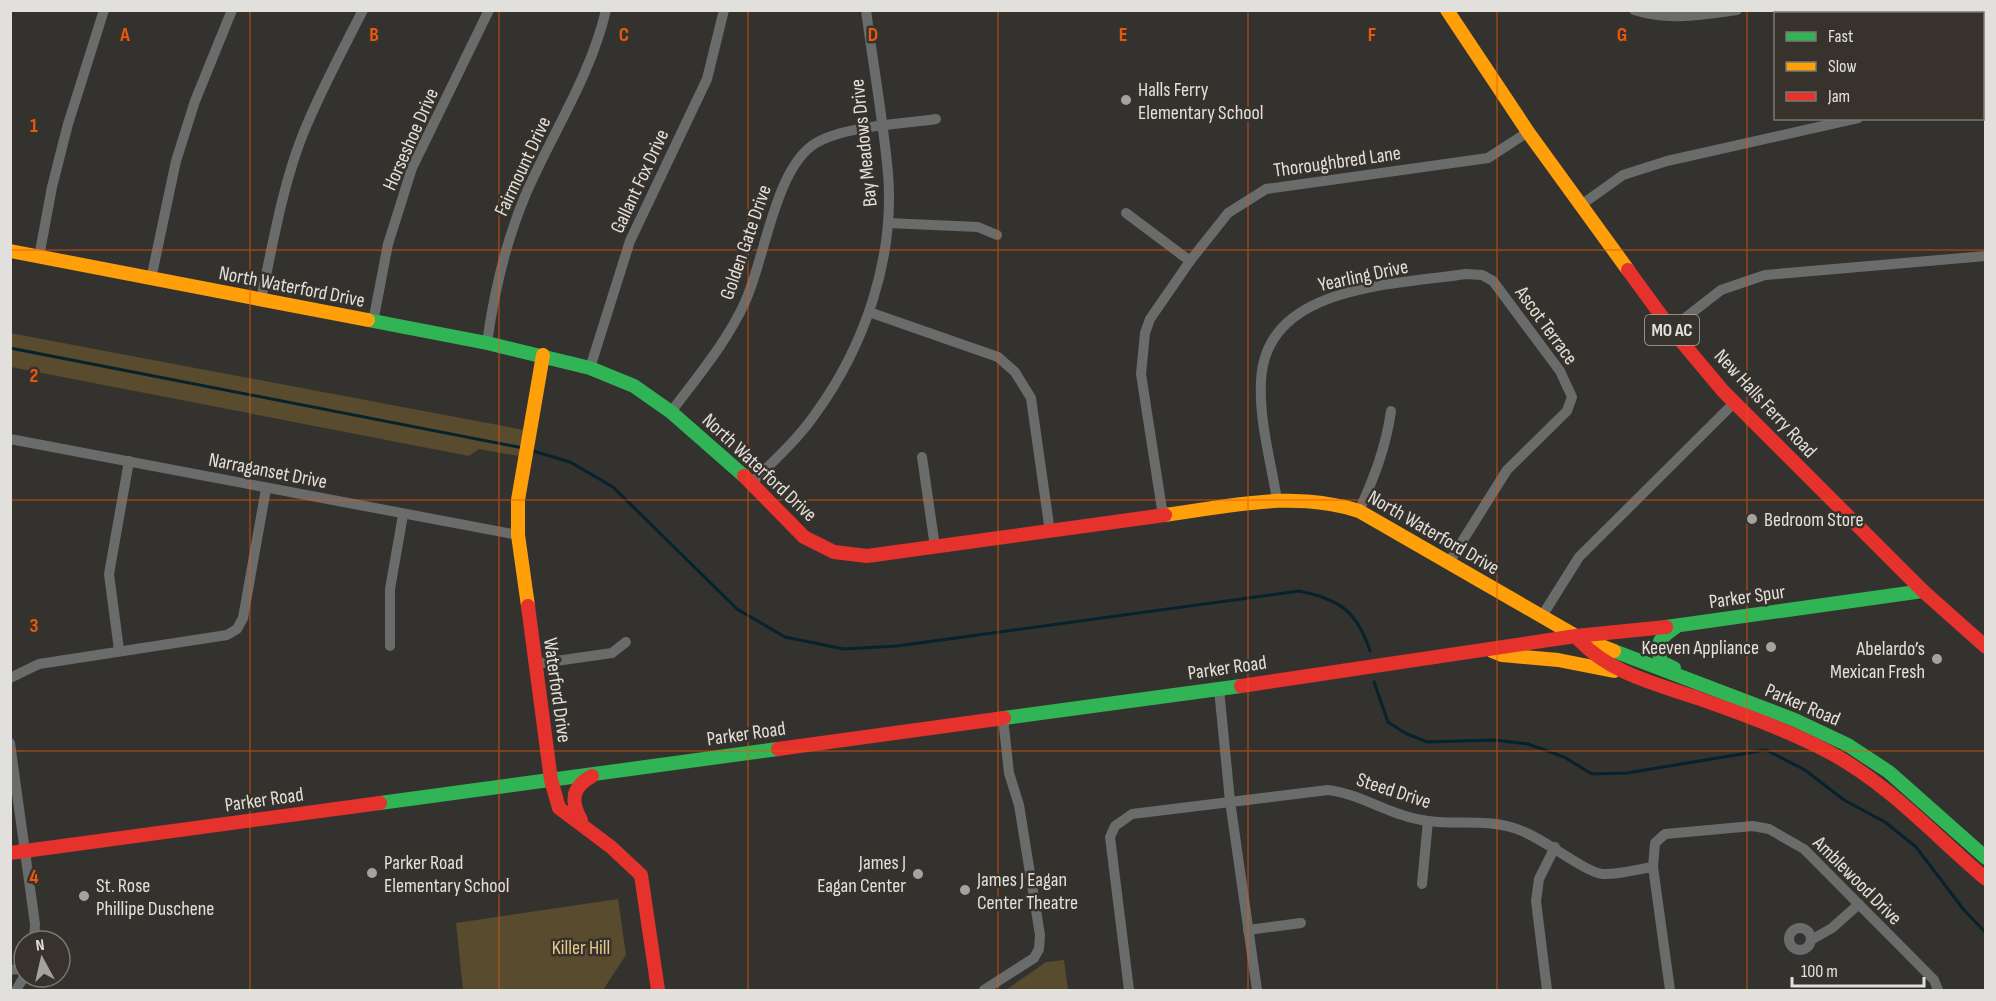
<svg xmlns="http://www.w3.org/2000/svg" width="1996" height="1001" font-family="'Sofia Sans Condensed',sans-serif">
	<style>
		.green { fill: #594b2e }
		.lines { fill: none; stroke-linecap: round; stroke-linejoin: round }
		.stream { stroke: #05222d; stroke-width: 3 }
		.street { stroke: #6a6c6b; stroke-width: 10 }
		.fast { stroke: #30b455; stroke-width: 14 }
		.slow { stroke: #ff9f0a; stroke-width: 14 }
		.jam { stroke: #e5322d; stroke-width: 14 }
		.grid { fill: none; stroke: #e8590c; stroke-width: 1.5; stroke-opacity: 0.55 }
		.poi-dot { fill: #a5a39f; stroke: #37332c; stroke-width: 2 }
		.labels { text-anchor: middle; stroke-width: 5; stroke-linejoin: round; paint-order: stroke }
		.shield { fill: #37332c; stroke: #afaca7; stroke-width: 1.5 }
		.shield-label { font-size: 18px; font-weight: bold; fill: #e2e0dc }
		.poi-label { font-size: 20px; fill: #e2e0dc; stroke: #37332c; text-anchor: start }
		.street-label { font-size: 20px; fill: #e2e0dc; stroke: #37332c }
		.park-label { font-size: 20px; fill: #e7c98a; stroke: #37332c }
		.grid-label { font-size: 20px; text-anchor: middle; font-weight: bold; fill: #e8590c; stroke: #37332c; stroke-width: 5; stroke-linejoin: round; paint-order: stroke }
	</style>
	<rect width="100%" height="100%" fill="#34322f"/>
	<!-- green -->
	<g class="green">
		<path d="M10 333 524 430 519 456 479 449 469 456 11 367Z"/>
		<path d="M618 899 626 955 603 990H463L456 923Z"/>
		<path d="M1064 960 1068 990H1006L1046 962Z"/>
	</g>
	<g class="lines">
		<!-- stream -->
		<g class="stream">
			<path d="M10 348 523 448"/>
			<path d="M530 450 570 462 613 487 737 609 785 637 844 649 897 646 1299 591C1339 599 1357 611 1370 651"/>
			<path d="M1374 682 1388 722 1405 733 1427 742 1494 740 1528 744 1564 757 1592 774 1627 773 1766 750 1805 770 1844 800 1885 822 1916 847 1964 910 1986 933"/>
		</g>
		<!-- street -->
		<g class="street">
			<path d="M1634 10C1669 21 1701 15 1737 10"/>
			<path d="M1982 104H1986"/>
			<path d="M1581 205 1623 175 1667 161 1858 118"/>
			<path d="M1126 213 1190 261"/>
			<path d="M888 223 978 227 997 235"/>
			<path d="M39 257 52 187 68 124 104 10"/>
			<path d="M151 279 176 161 195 101 232 10"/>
			<path d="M261 299C273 244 282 187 303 134 320 92 342 51 363 10"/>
			<path d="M869 312 998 357 1015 372 1031 398 1050 532"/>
			<path d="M373 322 388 244 412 168 489 10"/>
			<path d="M1671 329 1721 290 1765 275 1986 256"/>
			<path d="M487 343C494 292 505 244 525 196 552 133 590 78 606 10"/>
			<path d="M590 368 630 241 707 79 724 10"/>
			<path d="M671 412C697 377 727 342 745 302 765 259 775 167 816 143 844 126 902 124 936 119"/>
			<path d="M10 439 518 535"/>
			<path d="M922 457 935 547"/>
			<path d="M751 483C774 461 798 439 816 413 865 345 895 258 888 173 883 119 873 64 866 10"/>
			<path d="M1277 500C1271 462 1259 421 1261 382 1264 284 1395 285 1466 274L1482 275 1493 281 1560 371 1572 397 1567 411 1507 470 1448 564"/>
			<path d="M1359 511C1374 478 1386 447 1391 411"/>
			<path d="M1163 516 1141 374 1145 333 1150 319 1190 261 1228 213 1266 189 1488 158 1528 132"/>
			<path d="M1542 616 1579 557 1734 403"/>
			<path d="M390 646V589L403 515"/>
			<path d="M119 650 109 574 129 461"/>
			<path d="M535 664 612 653 626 642"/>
			<path d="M10 678 39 664 227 635 237 629 243 618 266 489"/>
			<path d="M1219 689 1230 801 1257 990"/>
			<path d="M10 743 35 924 34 941"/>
			<path d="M1422 884 1428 821"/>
			<circle cx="1800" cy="939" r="11"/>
			<path d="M1248 930 1301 923"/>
			<path d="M1811 940 1832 928 1859 904"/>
			<path d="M10 970 24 968"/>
			<path d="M16 990 24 977"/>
			<path d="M984 990 1034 958 1039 949 1040 935 1019 805 1009 773 1003 718"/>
			<path d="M1129 990 1110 837 1115 826 1132 814 1328 790C1362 794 1392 817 1428 821 1457 825 1486 819 1514 828 1542 836 1583 872 1603 874 1619 875 1638 869 1653 867"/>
			<path d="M1547 990 1536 901 1539 879 1555 847"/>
			<path d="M1670 990 1653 867 1655 843 1665 834 1753 826 1769 829 1804 849 1934 980 1938 990"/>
		</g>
		<!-- fast -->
		<g class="fast">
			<path d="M368 320 487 343 590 368 634 386 671 412 744 476"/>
			<path d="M1666 627 1923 591"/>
			<path d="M1614 651 1795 720 1848 745 1889 772 1986 858"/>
			<path d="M1674 668 1661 662C1655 641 1660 638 1677 626"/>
			<path d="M1004 718 1241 686"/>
			<path d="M380 803 778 749"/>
		</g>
		<!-- slow -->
		<g class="slow">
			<path d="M1447 10 1528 132 1628 270"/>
			<path d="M10 251 368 320"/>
			<path d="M1165 515C1230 506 1295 490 1359 511L1576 636 1614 651"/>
			<path d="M528 606 518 535V500L543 355"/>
			<path d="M1492 651 1502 655 1558 660 1614 671"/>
		</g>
		<!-- jam -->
		<g class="jam">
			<path d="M1628 270 1671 329 1723 391 1923 591 1986 647"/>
			<path d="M744 476 804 537 834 552 867 556 1165 515"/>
			<path d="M528 606 551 780 559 808 611 847 641 875 658 990"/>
			<path d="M1579 640C1611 674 1657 684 1700 699 1743 714 1787 730 1827 751 1888 783 1934 835 1986 879"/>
			<path d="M1241 686 1576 636 1666 627"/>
			<path d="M778 749 1004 718"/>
			<path d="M581 820C570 801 572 787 592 776"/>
			<path d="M10 853 380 803"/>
		</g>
	</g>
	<!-- grid -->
	<path class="grid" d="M250 10V990M499 10V990M748 10V990M998 10V990M1248 10V990M1497 10V990M1747 10V990M10 250H1986M10 500H1986M10 751H1986"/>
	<!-- markers -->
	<g class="poi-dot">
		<circle cx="1126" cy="100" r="6"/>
		<circle cx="1752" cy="519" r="6"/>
		<circle cx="1771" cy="647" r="6"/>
		<circle cx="1937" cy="659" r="6"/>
		<circle cx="372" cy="873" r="6"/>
		<circle cx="918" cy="874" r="6"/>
		<circle cx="965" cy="890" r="6"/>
		<circle cx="84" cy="896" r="6"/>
	</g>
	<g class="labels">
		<!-- shield labels -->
		<rect class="shield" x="1645" y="315" width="54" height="30" rx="4.5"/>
		<g class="shield-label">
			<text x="1672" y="336">MO AC</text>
		</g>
		<!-- poi labels -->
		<g class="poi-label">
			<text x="1138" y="96">Halls Ferry<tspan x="1138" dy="23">Elementary School</tspan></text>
			<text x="1764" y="526">Bedroom Store</text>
			<text x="1759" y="654" text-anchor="end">Keeven Appliance</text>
			<text x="1925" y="655" text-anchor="end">Abelardo’s<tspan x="1925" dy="23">Mexican Fresh</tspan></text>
			<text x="384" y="869">Parker Road<tspan x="384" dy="23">Elementary School</tspan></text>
			<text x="906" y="869" text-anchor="end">James J<tspan x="906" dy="23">Eagan Center</tspan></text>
			<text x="977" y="886">James J Eagan<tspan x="977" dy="23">Center Theatre</tspan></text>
			<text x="96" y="892">St. Rose<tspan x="96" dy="23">Phillipe Duschene</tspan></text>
		</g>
		<!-- street labels -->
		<g class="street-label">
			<text transform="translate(410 139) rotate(-66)" y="7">Horseshoe Drive</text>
			<text transform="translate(863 143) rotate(-96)" y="7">Bay Meadows Drive</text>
			<text transform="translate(1337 161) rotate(-8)" y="7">Thoroughbred Lane</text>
			<text transform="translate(522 166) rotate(-65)" y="7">Fairmount Drive</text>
			<text transform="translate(639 181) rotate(-65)" y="7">Gallant Fox Drive</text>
			<text transform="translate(745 242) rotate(-71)" y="7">Golden Gate Drive</text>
			<text transform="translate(1363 275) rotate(-12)" y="7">Yearling Drive</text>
			<text transform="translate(292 286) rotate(11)" y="7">North Waterford Drive</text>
			<text transform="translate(1547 325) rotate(54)" y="7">Ascot Terrace</text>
			<text transform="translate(1766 403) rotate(47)" y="7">New Halls Ferry Road</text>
			<text transform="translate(760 467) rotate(43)" y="7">North Waterford Drive</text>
			<text transform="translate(268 470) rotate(11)" y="7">Narraganset Drive</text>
			<text transform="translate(1434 532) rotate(30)" y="7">North Waterford Drive</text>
			<text transform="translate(1747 596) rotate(-8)" y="7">Parker Spur</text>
			<text transform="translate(1227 667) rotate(-8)" y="7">Parker Road</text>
			<text transform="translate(558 690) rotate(82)" y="7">Waterford Drive</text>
			<text transform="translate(1803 704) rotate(23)" y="7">Parker Road</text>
			<text transform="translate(746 733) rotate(-8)" y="7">Parker Road</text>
			<text transform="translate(1394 790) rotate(18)" y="7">Steed Drive</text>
			<text transform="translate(264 799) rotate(-8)" y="7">Parker Road</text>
			<text transform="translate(1858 880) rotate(45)" y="7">Amblewood Drive</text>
		</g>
		<!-- park labels -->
		<g class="park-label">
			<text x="581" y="954">Killer Hill</text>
		</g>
	</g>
	<g class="grid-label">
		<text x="125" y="41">A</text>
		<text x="374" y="41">B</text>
		<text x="624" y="41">C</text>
		<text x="873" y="41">D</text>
		<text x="1123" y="41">E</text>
		<text x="1372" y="41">F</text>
		<text x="1622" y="41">G</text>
		<text x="34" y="132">1</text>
		<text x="34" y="382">2</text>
		<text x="34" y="632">3</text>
		<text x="34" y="883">4</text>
	</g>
	<!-- border -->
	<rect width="1996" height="1001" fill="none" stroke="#e2e0dc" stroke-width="24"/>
	<!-- legend -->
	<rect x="1774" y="12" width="210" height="108" fill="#37332c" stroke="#7b7872" stroke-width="1.5"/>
	<rect x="1786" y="32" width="30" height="9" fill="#30b455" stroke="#7b7872" stroke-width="1.5"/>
	<text x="1828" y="42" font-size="18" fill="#e2e0dc">Fast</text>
	<rect x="1786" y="62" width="30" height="9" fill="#ff9f0a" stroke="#7b7872" stroke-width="1.5"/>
	<text x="1828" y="72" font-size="18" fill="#e2e0dc">Slow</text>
	<rect x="1786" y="92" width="30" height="9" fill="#e5322d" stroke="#7b7872" stroke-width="1.5"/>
	<text x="1828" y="102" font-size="18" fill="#e2e0dc">Jam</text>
	<!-- north arrow -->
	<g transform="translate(42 959) rotate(352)"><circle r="28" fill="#37332c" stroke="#7b7872" stroke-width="1.5"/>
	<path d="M0-4.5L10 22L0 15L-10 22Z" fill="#a5a39f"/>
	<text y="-9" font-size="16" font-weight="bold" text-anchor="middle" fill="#e2e0dc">N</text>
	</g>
	<!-- scale -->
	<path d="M1792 977v9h132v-9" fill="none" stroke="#e2e0dc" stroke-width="3"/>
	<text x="1801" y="977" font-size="18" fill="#e2e0dc" stroke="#37332c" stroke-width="4.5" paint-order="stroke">100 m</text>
</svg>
